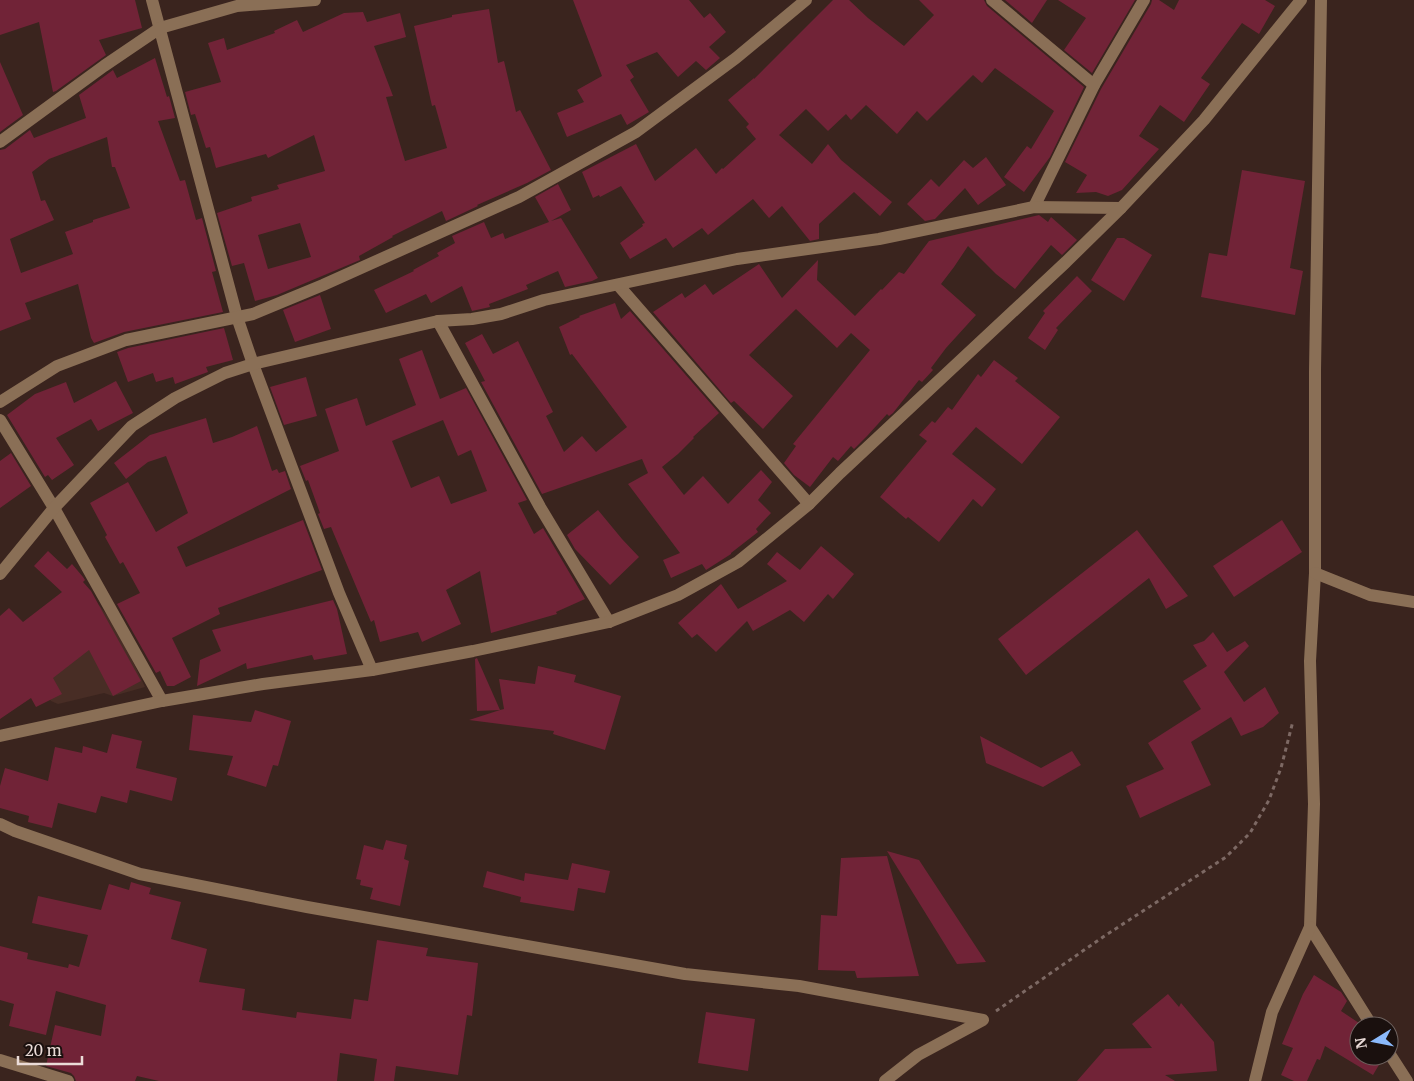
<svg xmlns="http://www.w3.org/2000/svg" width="1414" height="1081" font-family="Merriweather,serif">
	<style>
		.built { fill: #482d25 }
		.building { fill: #712337; fill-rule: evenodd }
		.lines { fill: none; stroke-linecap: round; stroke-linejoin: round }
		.path { stroke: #7d6964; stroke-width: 3; stroke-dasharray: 4 4; stroke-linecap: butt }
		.minor { stroke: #8a6f56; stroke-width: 12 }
	</style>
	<rect width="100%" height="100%" fill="#3a241e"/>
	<!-- built -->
	<path class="built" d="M99 605 117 628 145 687 113 696 104 693 58 704 51 701 44 687 25 662Z"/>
	<!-- building -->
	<g class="building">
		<path d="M0 0H135L142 28 99 40 106 55 56 91 53 92 39 22 0 35Z"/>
		<path d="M573 0H689L704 18 710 13 726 32 709 47 720 58 706 70 696 61 678 77 657 52 626 65 634 77 630 80 649 112 627 125 621 114 567 137 557 113 584 102 577 90 602 76Z"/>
		<path d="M833 0H849L868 18 904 46 934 15 919 0H984L987 6 1084 87 1050 157 1024 192 1004 177 1027 146 1031 149 1054 111 995 68 982 83 973 75 927 121 917 111 897 134 866 105 851 120 846 114 828 131 806 109 779 135 812 164 828 144 841 160 892 202 880 216 854 192 819 224V239L810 241 782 206 769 218 753 199 708 235 702 228 673 248 666 238 630 259 620 243 643 226 642 224 645 223 621 186 600 197 599 195 593 198 582 172 636 144 655 181 696 148 716 174 722 168 723 169 756 139 746 127 749 124 728 100 754 78V79Z"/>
		<path d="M1005 0H1047L1032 23Z"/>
		<path d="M1058 0H1135L1092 73 1064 50 1086 18Z"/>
		<path d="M1152 0H1159L1174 10 1179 0H1265L1275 6 1259 34 1242 23 1201 78 1210 84 1184 122 1160 105 1139 136 1159 149 1122 190 1108 196 1096 192 1076 193 1087 175 1065 162 1101 89 1151 4Z"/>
		<path d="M489 9 498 63 504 61 516 112 520 110 551 170 527 183 477 205 478 206 446 221 442 211 392 236 393 237 359 256 360 260 277 295 255 301 244 263 232 266 217 213 252 201 251 197 279 189 277 185 325 171 314 135 268 158 266 154 216 168 210 147 206 148 195 114 191 115 185 92 221 82 208 43 224 38 227 50 275 33 274 31 297 20 303 32 344 13 363 12 367 22 400 13 406 37 374 46 393 96 386 97 405 161 447 148 435 105 432 106 414 26 452 17V15ZM300 223 311 257 268 269 258 235Z"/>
		<path d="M155 58 167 97 169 96 175 118 158 121 180 181 185 180 196 220 202 218 216 271 212 272 223 312 124 332 94 343 91 338 78 284 25 303 31 319 0 331V150L5 149 30 130 34 138 86 118 79 95 113 70 117 78ZM107 137 112 167H115L130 208 93 220V222L65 232 73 254 21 273 10 239 54 220 45 200 41 201 32 172 49 159Z"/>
		<path d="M0 62 23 115 0 132Z"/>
		<path d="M986 157 1006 185 978 205 965 188 935 219 925 221 907 204 931 179 939 187 964 160 973 168Z"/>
		<path d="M1242 170 1305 181 1290 268 1303 271 1295 315 1201 297 1209 253 1227 256Z"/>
		<path d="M558 184 571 210 551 221 561 218 598 278 592 281 565 287 558 271 526 285 528 289 489 304 490 307 472 311 462 286 431 303 426 294 386 313 374 290 414 271 413 270 439 256 437 253 455 243 452 236 484 222 491 238 503 233 505 239 549 222 535 197Z"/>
		<path d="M1039 215 1048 222 1051 217 1077 240 1062 255 1051 245 1015 289 996 274 968 246 954 267 941 284 976 315 946 348 931 368 933 370 922 382 919 380 893 413 889 416 887 414 868 435 854 449 851 446 838 461 833 457 810 487 794 475 784 463 796 446 793 444 870 350 851 333 837 348 796 309 749 355 793 396 763 429 734 401 731 403 653 312 682 293 685 298 705 284 713 295 759 264 782 298 818 260 817 280 855 316 881 289 882 290 899 272 904 274 929 241Z"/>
		<path d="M1117 238H1124L1152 255 1124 301 1091 280Z"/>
		<path d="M1077 276 1092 291 1056 328 1058 330 1045 350 1028 338 1045 313 1043 311Z"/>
		<path d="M320 295 331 329 295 342 283 310Z"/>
		<path d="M615 303 621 319 630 311 719 413 693 437 694 438 678 454 662 467 684 495 703 476 728 504 761 470 772 482 758 500 771 513 756 529 758 532 731 553V554L706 570 702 564 671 578 663 560 680 553 628 484 648 473 642 459 542 494 481 382 485 381 465 343 482 334 493 354 518 341 553 412 546 416 564 452 582 436 596 452 627 427 572 354 570 355 559 327 580 317 579 316Z"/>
		<path d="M224 328 233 360 206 367 208 372 175 384 173 377 156 382 153 373 128 382 117 352 128 348Z"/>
		<path d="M422 350 440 399 466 388 527 500 518 503 534 534 543 528 585 599 556 612 557 614 491 633 480 571 446 590 461 624 422 642 418 632 380 642 374 620 371 622 331 527 324 529 318 514 320 513 308 480 306 481 300 466 339 451 325 409 357 398 366 426 416 405 399 359ZM443 420 458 456 471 450 487 491 451 504 439 476 411 488 392 441Z"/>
		<path d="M994 360 1018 378 1015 381 1060 417 1022 464 976 427 952 454 996 489 982 507 973 499 939 542 908 517 906 519 880 497 927 441 919 435 932 421 935 423 948 407 952 410 978 374 981 377Z"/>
		<path d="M306 377 317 416 284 425 270 387Z"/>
		<path d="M116 381 133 413 98 431 91 419 56 438 74 465 52 480 48 475 45 477 7 415 35 394 66 382 74 403Z"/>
		<path d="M206 418 213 443 232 437 257 426 272 471 277 469 279 473 285 471 291 489 177 547 186 567 303 520 322 570 218 608 220 614 172 638 191 677 174 686H167L160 671 156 673 117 604 140 593 123 562 120 564 105 537 107 535 90 503 128 482 156 532 188 513 166 456 148 462 126 479 114 463 150 435Z"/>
		<path d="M11 453 31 486 0 508V461Z"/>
		<path d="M598 510 622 539 639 557 610 585 575 549 567 535Z"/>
		<path d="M1282 520 1302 552 1234 597 1213 566Z"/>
		<path d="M1137 530 1188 596 1166 609 1149 578 1026 675 998 639Z"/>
		<path d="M821 546 854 574 833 599 828 594 804 622 790 610 753 631 747 621 716 652 697 634 692 638 678 623 721 584 738 609 787 581 767 564 777 552 800 570Z"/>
		<path d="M48 551 67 569 72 564 83 577 85 580 83 582 91 591 141 681 113 696 89 650 53 678 62 694 36 707 31 698 0 719V616L9 608 23 622 62 592 34 566Z"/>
		<path d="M333 600 337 609 347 654 314 660 312 655 247 669 246 663 197 686 200 660 221 651 212 630Z"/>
		<path d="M1213 632 1227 652 1245 641 1249 646 1224 672 1244 702 1265 687 1279 713 1263 727 1241 736 1231 717 1191 742 1211 785 1140 818 1126 786 1164 769 1148 743 1201 709 1183 681 1207 666 1193 645 1204 641Z"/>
		<path d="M477 658 500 710 504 709 499 679 535 684 538 666 576 675 574 682 621 696 605 750 553 734 554 731 469 720 500 710 477 711 475 659Z"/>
		<path d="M255 710 291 721 278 766 273 765 266 787 227 775 233 756 189 750 193 715 251 722Z"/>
		<path d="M112 734 142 741 136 768 177 778 172 801 130 790 127 803 101 796 96 813 58 803 52 828 28 822 29 816 0 808V786L5 768 48 781 55 747 82 753 83 746 107 753Z"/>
		<path d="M980 736 1041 768 1072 751 1081 765 1043 787 986 763Z"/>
		<path d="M386 840 407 845 404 859 409 861 400 906 370 899 373 888 360 885 361 880 356 879 364 845 383 850Z"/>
		<path d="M887 851 919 860 986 962 957 964Z"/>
		<path d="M887 856 919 976 857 978 855 971 818 970 821 915 837 916 841 858Z"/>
		<path d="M572 863 610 871 605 893 578 888 574 911 520 902 521 897 483 887 487 871 524 881 525 873 568 880Z"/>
		<path d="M131 882 151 888 149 894 181 902 171 939 207 949 199 982 245 989 242 1010 296 1018 297 1012 351 1019 354 999 368 1001 377 940 428 948 426 956 478 963 472 1016 467 1015 458 1075 396 1066 394 1081H374L377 1059 340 1053 337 1081H159L137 1076 135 1081H76L74 1076 71 1073 46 1066 55 1025 101 1036 106 1005 56 991 46 1035 9 1026 14 1004 0 1000V946L28 953 27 959 68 968 69 964 79 967 88 935 32 923 38 896 101 910 109 884 129 890Z"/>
		<path d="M1314 975 1341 992 1347 1001 1341 1011 1362 1025 1359 1026V1056H1382L1383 1058 1373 1075 1325 1046 1320 1060 1317 1059 1307 1081H1294L1281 1075 1293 1048 1282 1044 1303 994Z"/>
		<path d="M1168 994 1179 1007 1181 1003 1214 1042 1217 1071 1165 1075 1175 1081H1077L1105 1049 1152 1048 1132 1024Z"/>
		<path d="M706 1012 755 1019 748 1071 698 1063Z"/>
	</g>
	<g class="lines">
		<!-- path -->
		<path class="path" d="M996 1011 1103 937 1226 857 1250 833 1269 800 1281 768 1293 721"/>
		<!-- minor -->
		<g class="minor">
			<path d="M152 0 237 317 253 364 339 593 372 670"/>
			<path d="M992 0 1094 85"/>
			<path d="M1321 0 1315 371V573L1310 661 1314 804 1310 927 1372 1026"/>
			<path d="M0 142 104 66 160 28 237 6 315 0"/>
			<path d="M1034 207 1094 85 1144 0"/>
			<path d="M619 286 809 504"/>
			<path d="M438 321 540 507 609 622"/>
			<path d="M0 402 57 366 126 340 253 314 323 285 519 197 636 132 736 58 806 0"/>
			<path d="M0 420 54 508 162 701"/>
			<path d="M1315 573 1370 595 1414 602"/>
			<path d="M0 574 54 508 132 426 175 398 225 373 253 364 416 326 438 321 472 319 501 314 544 300 737 259 879 239 1034 207 1121 208"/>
			<path d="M0 736 162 701 263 684 372 670 473 651 609 622 678 595 738 562 809 504 840 473 1066 262 1121 208 1204 120 1301 0"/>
			<path d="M0 824 15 831 140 874 307 907 685 974 799 986 983 1020 918 1055 885 1081"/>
			<path d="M1389 1053 1407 1081"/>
			<path d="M0 1060 68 1081"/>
			<path d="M1255 1081 1272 1012 1310 927"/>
		</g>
	</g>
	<!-- north arrow -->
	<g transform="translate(1374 1041) rotate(260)"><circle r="24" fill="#1a100e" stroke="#6e625f"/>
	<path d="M0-4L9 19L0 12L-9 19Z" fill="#8bbafc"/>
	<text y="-8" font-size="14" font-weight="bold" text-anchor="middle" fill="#ebdcd8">N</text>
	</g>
	<!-- scale -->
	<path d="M18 1056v8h64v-8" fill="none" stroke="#ebdcd8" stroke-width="2.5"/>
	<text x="25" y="1056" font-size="15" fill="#ebdcd8" stroke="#1a100e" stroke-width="4" paint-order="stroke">20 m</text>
</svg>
